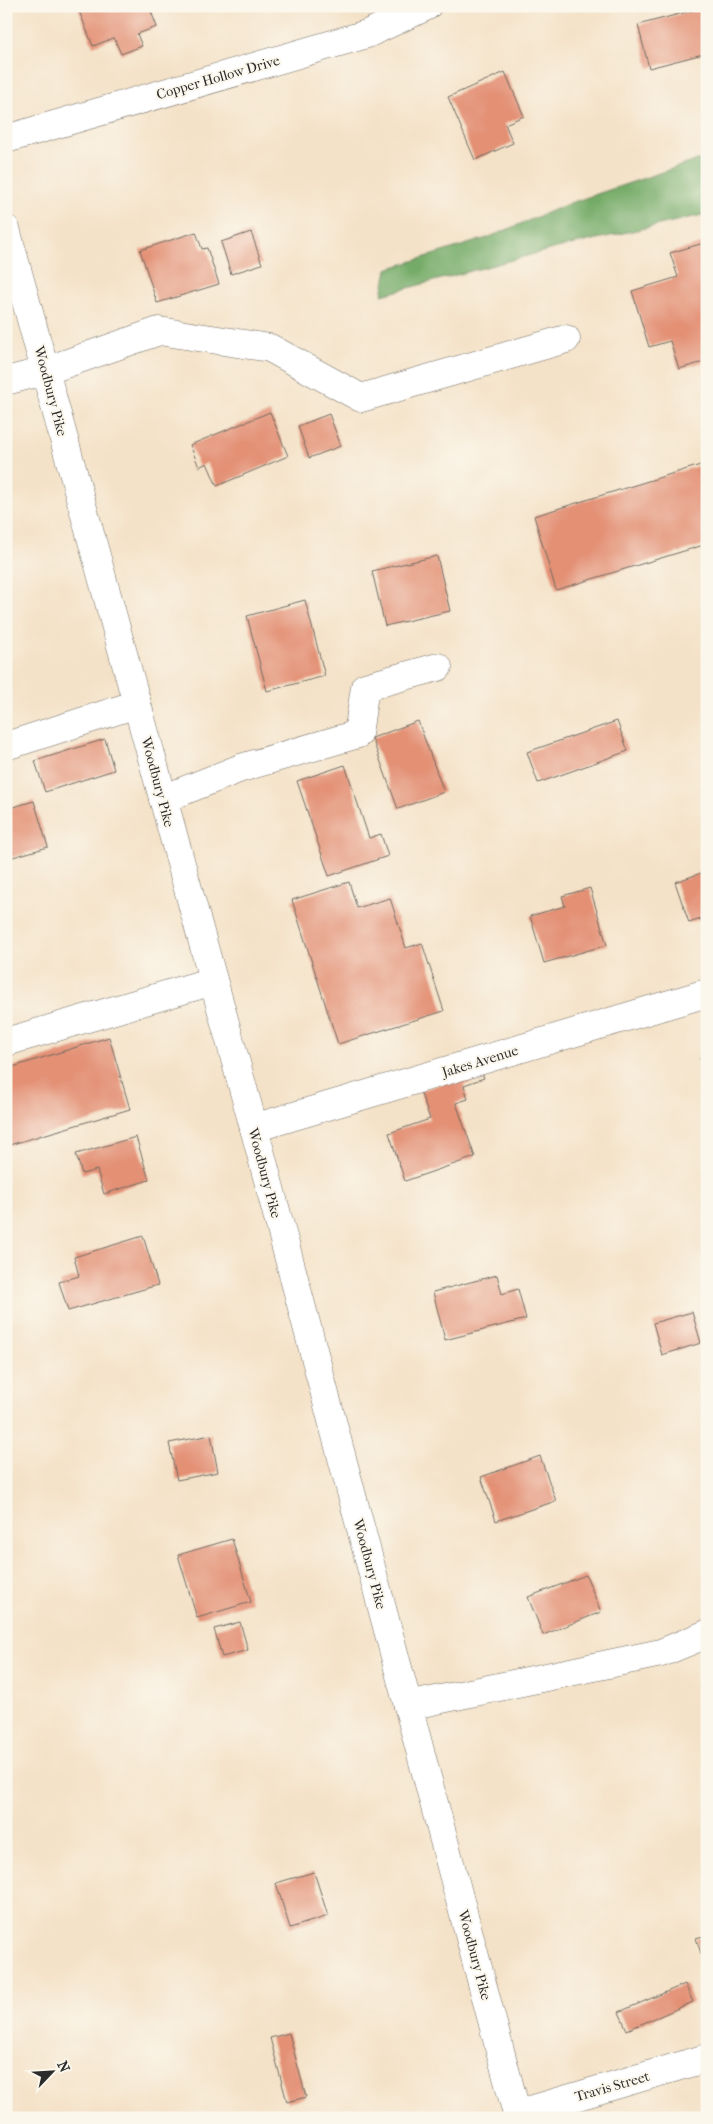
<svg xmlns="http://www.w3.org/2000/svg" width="713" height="2124" font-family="'IM FELL French Canon',serif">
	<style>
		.forest { fill: #75ab68; stroke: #506b4a }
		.building { fill: #e39075 }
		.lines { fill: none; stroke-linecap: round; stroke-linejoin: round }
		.minor-casing { stroke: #716b62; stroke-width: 29 }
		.minor { stroke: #fff; stroke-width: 28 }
		.labels { text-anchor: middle; stroke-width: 4; stroke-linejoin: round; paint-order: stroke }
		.street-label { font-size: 14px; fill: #2b2b2b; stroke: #fbf7ec }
	</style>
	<rect width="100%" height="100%" fill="#fbf7ec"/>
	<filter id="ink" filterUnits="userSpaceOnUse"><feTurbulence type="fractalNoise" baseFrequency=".02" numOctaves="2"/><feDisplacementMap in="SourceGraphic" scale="10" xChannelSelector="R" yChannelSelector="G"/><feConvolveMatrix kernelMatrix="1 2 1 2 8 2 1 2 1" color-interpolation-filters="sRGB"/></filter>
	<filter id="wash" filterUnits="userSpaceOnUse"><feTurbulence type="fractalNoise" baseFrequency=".0096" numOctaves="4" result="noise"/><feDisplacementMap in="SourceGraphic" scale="20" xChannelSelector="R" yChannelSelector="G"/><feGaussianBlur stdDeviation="1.12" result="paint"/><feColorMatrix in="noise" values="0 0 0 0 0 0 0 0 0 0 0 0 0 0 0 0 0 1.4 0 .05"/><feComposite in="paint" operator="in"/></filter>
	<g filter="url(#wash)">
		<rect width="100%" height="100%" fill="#f4e2c8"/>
		<!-- forest -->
		<path class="forest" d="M707 157V214L553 249 382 295 387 269 487 238 570 203Z"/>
		<g id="blocks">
			<!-- building -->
			<g class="building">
				<path d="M77 6H149L157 27 137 34 142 46 121 54 114 38 93 46Z"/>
				<path d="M702 8 707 26V53L649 68 638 25Z"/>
				<path d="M505 72 524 116 505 124 513 143 475 160 448 97Z"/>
				<path d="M196 232 202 249 207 248 219 284 157 303 140 250Z"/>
				<path d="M251 232 262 264 231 274 221 242Z"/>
				<path d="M707 242V361L679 369 670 341 649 347 632 291 678 277 670 253Z"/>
				<path d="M270 412 288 456 217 486 207 463 199 467 190 445Z"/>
				<path d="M329 414 341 446 309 458 298 426Z"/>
				<path d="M707 463V544L556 590 534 516Z"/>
				<path d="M437 556 450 611 385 626 372 571Z"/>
				<path d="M305 600 325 676 267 691 247 616Z"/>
				<path d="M418 721 444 792 398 809 372 738Z"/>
				<path d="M617 721 628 751 538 783 527 752Z"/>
				<path d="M105 739 114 770 45 792 35 761Z"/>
				<path d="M345 765 369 838 381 834 388 856 329 876 297 781Z"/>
				<path d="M34 801 48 847 6 859V809Z"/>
				<path d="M707 871V917L689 923 675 882Z"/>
				<path d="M349 882 357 908 390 898 406 948 422 943 444 1011 338 1044 292 900Z"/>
				<path d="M590 888 607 945 544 963 530 916 565 906 562 896Z"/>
				<path d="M109 1037 130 1109 6 1146V1069Z"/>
				<path d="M707 1056V1075L700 1058Z"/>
				<path d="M481 1070 484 1078 464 1085 468 1099 456 1103 475 1157 405 1181 389 1133 430 1119 420 1091Z"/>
				<path d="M136 1137 149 1180 104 1194 97 1170 82 1174 76 1154Z"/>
				<path d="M143 1236 158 1285 68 1311 59 1282 79 1276 74 1257Z"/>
				<path d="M497 1275 502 1294 518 1289 526 1319 445 1340 433 1292Z"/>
				<path d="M692 1312 701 1343 662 1355 653 1323Z"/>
				<path d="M211 1435 218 1472 177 1480 169 1443Z"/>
				<path d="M540 1456 556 1501 496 1521 481 1477Z"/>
				<path d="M232 1539 251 1602 197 1618 178 1555Z"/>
				<path d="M586 1575 601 1612 543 1635 528 1597Z"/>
				<path d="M240 1622 248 1650 222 1657 214 1629Z"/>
				<path d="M314 1872 328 1916 290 1928 276 1883Z"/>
				<path d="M707 1935V1969H706L696 1938Z"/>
				<path d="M685 1984 693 2002 627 2030 619 2012Z"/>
				<path d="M289 2033 306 2097 287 2102 270 2038Z"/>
			</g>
		</g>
	</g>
	<g filter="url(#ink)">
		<use href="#blocks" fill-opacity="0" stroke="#716b62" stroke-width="1"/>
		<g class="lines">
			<!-- minor casing -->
			<g class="minor-casing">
				<g id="minor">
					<path d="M6 139 367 34 427 6"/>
					<path d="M6 229 254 1128 518 2118"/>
					<path d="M6 381 45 371 159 331 270 348 361 398 566 339"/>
					<path d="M6 746 137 704"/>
					<path d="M163 799 241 768 358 734 365 687 438 667"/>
					<path d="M6 1042 213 981"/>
					<path d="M254 1128 707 993"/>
					<path d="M408 1706 661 1653 707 1634"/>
					<path d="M517 2114 707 2058"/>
				</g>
			</g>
			<!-- minor -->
			<use href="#minor" class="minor"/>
		</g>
	</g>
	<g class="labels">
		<!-- street labels -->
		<g class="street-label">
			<text transform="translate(218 77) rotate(-16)" y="5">Copper Hollow Drive</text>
			<text transform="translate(51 391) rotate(75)" y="5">Woodbury Pike</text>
			<text transform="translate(158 782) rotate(75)" y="5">Woodbury Pike</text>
			<text transform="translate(480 1061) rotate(-17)" y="5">Jakes Avenue</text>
			<text transform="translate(265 1173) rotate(75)" y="5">Woodbury Pike</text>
			<text transform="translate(370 1564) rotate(75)" y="5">Woodbury Pike</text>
			<text transform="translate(475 1955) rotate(75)" y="5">Woodbury Pike</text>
			<text transform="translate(612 2086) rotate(-16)" y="5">Travis Street</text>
		</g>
	</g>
	<!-- margin -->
	<rect width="713" height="2124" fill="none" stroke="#fbf7ec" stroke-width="25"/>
	<!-- north arrow -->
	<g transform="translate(52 2072) rotate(65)" stroke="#fbf7ec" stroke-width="4" paint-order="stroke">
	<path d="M0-4L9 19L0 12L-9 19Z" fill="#2b2b2b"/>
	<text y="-8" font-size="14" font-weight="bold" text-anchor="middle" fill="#2b2b2b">N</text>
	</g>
</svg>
